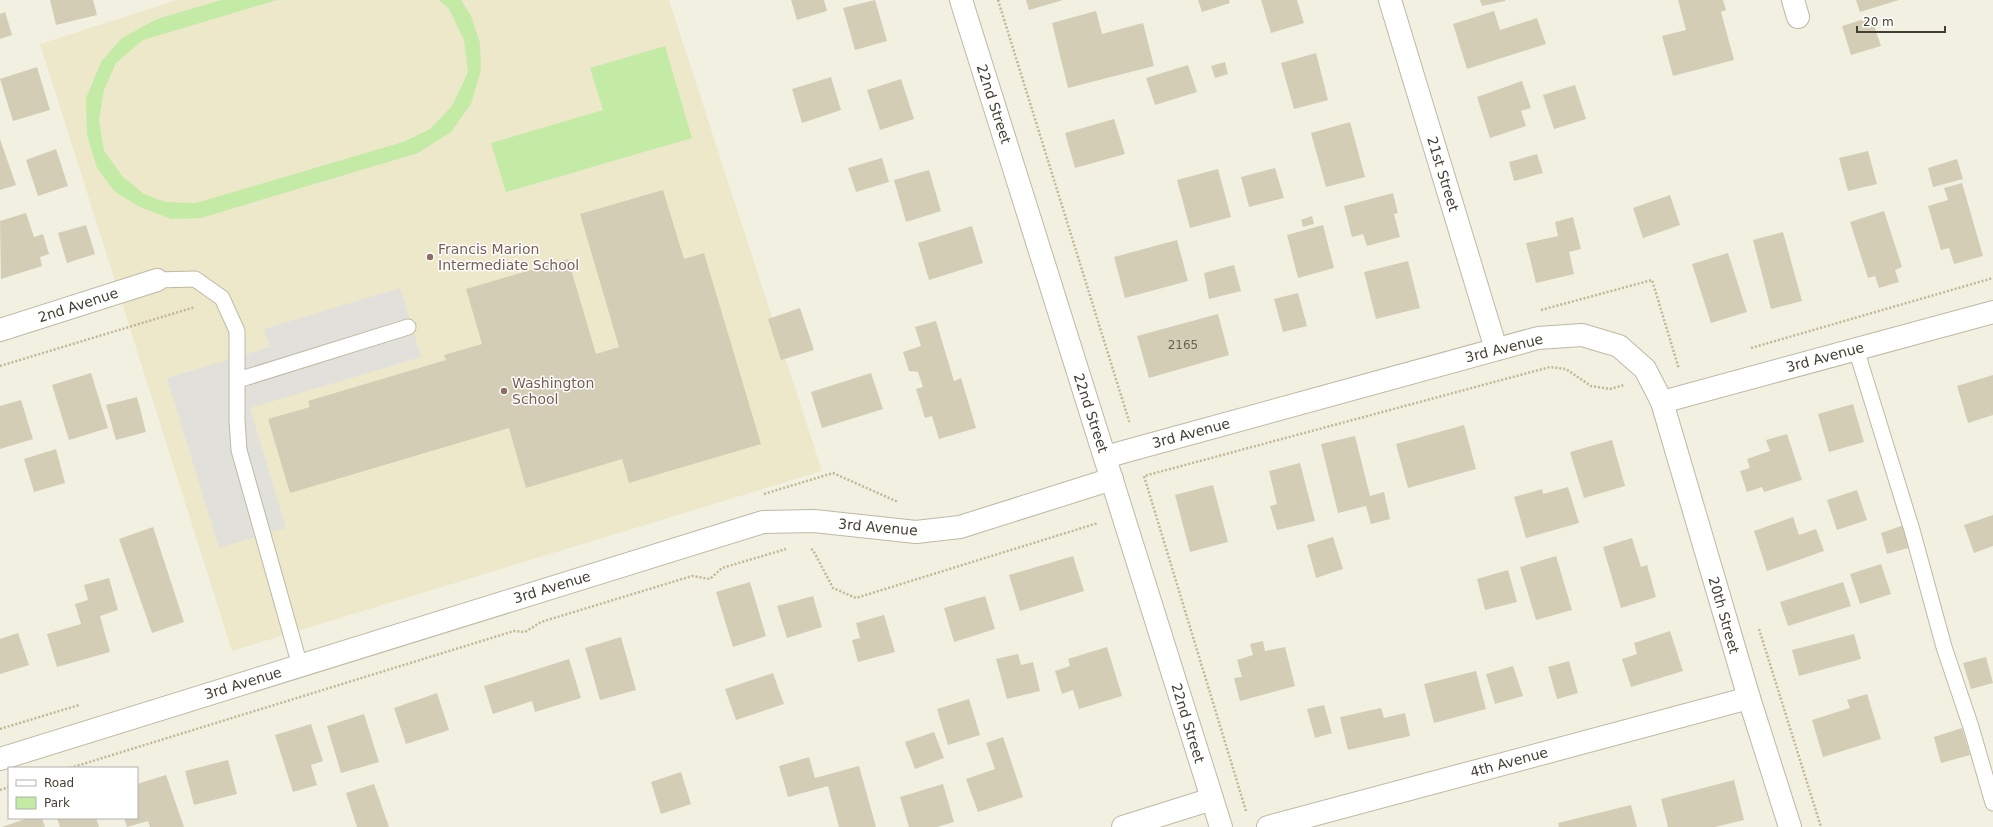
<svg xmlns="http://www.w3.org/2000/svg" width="1993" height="827" font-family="'DejaVu Sans',sans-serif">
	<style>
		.education { fill: #ede8ca }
		.green { fill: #c3eba6 }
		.parking { fill: #e2e0db }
		.building { fill: #d4cdb6 }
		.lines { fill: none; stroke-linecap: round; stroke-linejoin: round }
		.lane-casing { stroke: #beb9a4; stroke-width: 17 }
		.street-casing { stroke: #beb9a4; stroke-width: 24 }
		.path { stroke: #c1b794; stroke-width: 2.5; stroke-dasharray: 2 2; stroke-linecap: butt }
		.lane { stroke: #fff; stroke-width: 15 }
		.street { stroke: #fff; stroke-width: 22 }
		.education-dot { fill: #8d6e63; stroke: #fff; stroke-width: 1.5 }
		.labels { text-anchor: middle; stroke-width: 3; stroke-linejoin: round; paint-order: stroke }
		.number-label { font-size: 12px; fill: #686253 }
		.street-label { font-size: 14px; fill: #443f32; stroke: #fff }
		.education-label { font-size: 14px; fill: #785e54; stroke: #fff; text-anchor: start }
	</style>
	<rect width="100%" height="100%" fill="#f2f0e1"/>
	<!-- education -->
	<path class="education" d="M177 0H669L822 471 232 651 40 44Z"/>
	<!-- green -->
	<g class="green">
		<path d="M221 0H277L143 40 116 63 104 90 99 120 104 151 123 177 144 194 165 202 196 203 403 142 430 129 452 106 468 72 464 40 449 9 439 0H461L471 16 480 43 481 70 471 104 451 132 418 153 201 218 171 219 140 207 115 192 97 168 87 135 86 98 101 62 122 38 157 19Z"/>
		<path d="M665 46 692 138 506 192 491 143 603 110 590 68Z"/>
	</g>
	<!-- parking -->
	<path class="parking" d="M400 288 421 357 250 408 286 528 219 548 167 378 270 347 264 329Z"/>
	<!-- building -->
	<g class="building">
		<path d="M50 0H93L97 15 56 25Z"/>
		<path d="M791 0H824L827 11 797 20Z"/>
		<path d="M875 0 887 41 855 50 843 8Z"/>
		<path d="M1026 0H1063L1029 10Z"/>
		<path d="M1198 0H1229L1230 3 1202 12Z"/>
		<path d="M1261 0H1297L1304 23 1271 33Z"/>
		<path d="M1480 0H1505V1L1482 6Z"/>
		<path d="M1678 0H1723L1726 10 1721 12 1734 60 1673 76 1662 36 1686 30Z"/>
		<path d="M1856 0H1899L1860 12Z"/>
		<path d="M1096 11 1102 34 1143 23 1154 66 1068 88 1052 23Z"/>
		<path d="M1494 11 1500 30 1537 18 1546 44 1467 69 1453 24Z"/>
		<path d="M5 12 12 35 0 39V14Z"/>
		<path d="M1871 17 1881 46 1851 55 1842 26Z"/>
		<path d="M1316 53 1328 100 1294 109 1281 63Z"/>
		<path d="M1225 62 1228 74 1215 78 1211 66Z"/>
		<path d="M1188 65 1197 92 1155 105 1146 78Z"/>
		<path d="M37 67 50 110 13 121 0 79Z"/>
		<path d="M831 77 841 110 802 123 792 89Z"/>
		<path d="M901 79 914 119 880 130 867 90Z"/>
		<path d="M1522 81 1531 108 1521 111 1526 126 1490 138 1477 97Z"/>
		<path d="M1575 85 1586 119 1554 129 1543 95Z"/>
		<path d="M1114 119 1125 154 1075 168 1065 133Z"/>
		<path d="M1350 122 1365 177 1326 187 1311 133Z"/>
		<path d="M0 139 16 185 0 190Z"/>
		<path d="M56 149 68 186 38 196 26 160Z"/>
		<path d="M1868 151 1877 184 1848 191 1839 158Z"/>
		<path d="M1537 154 1543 173 1514 181 1509 162Z"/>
		<path d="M882 158 889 182 856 192 848 168Z"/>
		<path d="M1957 159 1963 179 1933 187 1928 168Z"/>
		<path d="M1275 168 1284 198 1249 207 1241 177Z"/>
		<path d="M1218 169 1231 217 1190 228 1177 180Z"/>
		<path d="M929 170 941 211 906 222 894 180Z"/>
		<path d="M1962 183 1983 256 1954 264 1949 248 1941 250 1928 206 1948 200 1944 188Z"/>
		<path d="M663 190 684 259 704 253 761 444 629 483 622 459 526 488 509 428 290 493 268 419 310 407 308 401 446 360 444 355 482 344 466 289 568 259 596 354 619 347 580 214Z"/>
		<path d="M1393 193 1398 213 1394 214 1400 237 1367 246 1363 234 1352 237 1344 206Z"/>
		<path d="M1670 195 1680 225 1643 238 1633 208Z"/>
		<path d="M1884 211 1902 267 1895 270 1899 282 1879 288 1875 276 1868 278 1850 222Z"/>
		<path d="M26 213 34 237 43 234 49 254 40 257 42 266 1 279 0 221Z"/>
		<path d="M1312 216 1314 224 1303 227 1301 220Z"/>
		<path d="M1573 217 1581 249 1569 252 1574 274 1536 283 1526 243 1558 236 1555 222Z"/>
		<path d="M86 225 95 254 67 263 58 233Z"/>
		<path d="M1323 225 1334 268 1298 278 1287 235Z"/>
		<path d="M972 226 983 263 929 280 918 243Z"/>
		<path d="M1783 232 1802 301 1771 309 1753 240Z"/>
		<path d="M1177 240 1188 281 1125 298 1114 257Z"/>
		<path d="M1728 253 1747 312 1711 323 1692 264Z"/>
		<path d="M1408 261 1420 308 1376 319 1364 272Z"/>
		<path d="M1234 265 1241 291 1209 299 1204 273Z"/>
		<path d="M1298 293 1307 326 1283 332 1274 299Z"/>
		<path d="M800 308 814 350 781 360 768 319Z"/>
		<path d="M1218 314 1229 355 1149 378 1137 336Z"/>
		<path d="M936 321 954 381 961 378 976 428 939 439 932 416 925 418 916 389 923 387 918 372 909 371 903 352 921 346 915 327Z"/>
		<path d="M91 373 108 428 69 440 52 385Z"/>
		<path d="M871 373 883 409 822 428 811 392Z"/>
		<path d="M1993 375V415L1968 423 1957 386Z"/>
		<path d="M137 397 146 432 116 440 106 405Z"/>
		<path d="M21 400 33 439 0 449V406Z"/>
		<path d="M1853 404 1864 442 1829 452 1818 414Z"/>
		<path d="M1464 425 1476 469 1408 488 1396 444Z"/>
		<path d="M1787 434 1802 480 1764 492 1762 487 1747 492 1740 471 1750 468 1747 459 1770 451 1766 440Z"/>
		<path d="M1355 436 1370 496 1384 492 1390 519 1371 524 1366 506 1338 513 1321 444Z"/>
		<path d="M1612 440 1625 486 1584 498 1570 452Z"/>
		<path d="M56 449 65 483 34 492 24 459Z"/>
		<path d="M1300 463 1315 521 1277 530 1270 506 1277 504 1269 471Z"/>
		<path d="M1213 485 1228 542 1190 552 1175 495Z"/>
		<path d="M1568 487 1579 523 1526 538 1514 497 1542 489 1543 494Z"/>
		<path d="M1857 490 1867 520 1837 530 1827 500Z"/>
		<path d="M1993 515V546L1974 553 1964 525Z"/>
		<path d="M1793 517 1799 535 1816 529 1824 551 1767 571 1754 531Z"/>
		<path d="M1904 525 1911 547 1887 554 1881 533Z"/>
		<path d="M153 527 184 622 152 633 119 539Z"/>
		<path d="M1333 537 1343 569 1316 578 1307 545Z"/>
		<path d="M1632 538 1641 567 1647 565 1656 597 1621 608 1603 547Z"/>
		<path d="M1073 556 1084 591 1020 611 1009 575Z"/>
		<path d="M1556 556 1572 610 1536 620 1520 567Z"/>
		<path d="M1881 564 1891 594 1860 604 1850 574Z"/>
		<path d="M1508 570 1517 602 1485 610 1477 579Z"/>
		<path d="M109 578 118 610 100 616 110 652 57 667 47 634 81 624 75 604 88 600 84 585Z"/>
		<path d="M750 582 766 636 733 647 716 592Z"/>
		<path d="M1843 582 1851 606 1788 626 1780 602Z"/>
		<path d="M813 596 822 627 787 638 777 606Z"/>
		<path d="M985 596 995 629 954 642 944 608Z"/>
		<path d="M884 615 895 652 858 662 852 640 860 638 856 623Z"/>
		<path d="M1670 631 1683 671 1631 687 1622 659 1637 654 1634 643Z"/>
		<path d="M18 633 29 665 0 674V639Z"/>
		<path d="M1854 634 1861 659 1799 676 1792 650Z"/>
		<path d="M621 637 636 690 600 700 585 648Z"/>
		<path d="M1263 641 1265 651 1285 647 1295 686 1240 701 1234 678 1242 677 1237 660 1253 655 1250 644Z"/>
		<path d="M1107 647 1122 696 1079 709 1073 690 1062 694 1055 671 1070 666 1068 659Z"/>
		<path d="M1018 654 1021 665 1033 662 1040 691 1007 699 996 659Z"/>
		<path d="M1986 657 1993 683 1971 689 1963 663Z"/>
		<path d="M569 659 581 698 535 712 532 701 493 714 484 686Z"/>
		<path d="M1569 661 1578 693 1557 699 1548 667Z"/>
		<path d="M1513 666 1523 696 1495 704 1486 674Z"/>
		<path d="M1476 671 1486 709 1434 723 1424 684Z"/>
		<path d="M773 673 784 704 736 720 725 689Z"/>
		<path d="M437 693 449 730 406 744 394 708Z"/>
		<path d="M1867 694 1881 739 1823 757 1812 720 1850 708 1847 700Z"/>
		<path d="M969 699 980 735 948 745 937 709Z"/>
		<path d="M1324 705 1332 733 1315 738 1307 709Z"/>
		<path d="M1381 708 1384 718 1405 713 1410 736 1348 750 1340 717Z"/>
		<path d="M364 714 379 762 341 773 327 726Z"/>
		<path d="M311 724 323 761 311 765 317 785 293 792 275 735Z"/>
		<path d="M1962 728 1970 755 1941 763 1934 737Z"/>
		<path d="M934 732 944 758 915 769 905 742Z"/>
		<path d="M1003 737 1023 797 978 812 966 779 995 769 986 743Z"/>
		<path d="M809 757 815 778 859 766 876 827H839L828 786 788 797 779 766Z"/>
		<path d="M228 760 237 794 194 805 185 771Z"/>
		<path d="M681 772 691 804 661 814 651 782Z"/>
		<path d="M166 775 184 827H150L148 821 127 827 124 818H137V784Z"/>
		<path d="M1734 780 1744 820 1715 827H1668L1661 799Z"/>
		<path d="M374 784 389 827H357L346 793Z"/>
		<path d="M943 784 954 822 937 827H909L900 797Z"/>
		<path d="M1631 805 1637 827H1559L1558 823Z"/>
		<path d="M28 818H42L45 827H2Z"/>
		<path d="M57 818H96L99 827H60Z"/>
	</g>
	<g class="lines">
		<!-- lane casing -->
		<g class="lane-casing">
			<g id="lane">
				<path d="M157 280 195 279 222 298 237 331V420L239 450 300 666"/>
				<path d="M1856 349 1912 530 1944 647 1971 727 1993 803"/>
				<path d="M238 380 408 327"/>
			</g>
		</g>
		<!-- street casing -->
		<g class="street-casing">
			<g id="street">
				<path d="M961 0 1221 827"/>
				<path d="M1390 0 1496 349"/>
				<path d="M1793 0 1798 17"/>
				<path d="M0 330 157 280"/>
				<path d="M1662 402 1749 698 1790 827"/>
				<path d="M1105 457 1538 338 1582 335 1619 346 1645 369 1662 402 1993 312"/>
				<path d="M0 759 763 522 814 521 916 532 960 527 1112 479"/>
				<path d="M1123 827 1212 799"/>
				<path d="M1268 827 1749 698"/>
			</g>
		</g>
		<!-- path -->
		<g class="path">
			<path d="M998 0 1129 421H1131"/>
			<path d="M1541 310 1652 280 1679 369"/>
			<path d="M1751 348 1993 278"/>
			<path d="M0 366 195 307"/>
			<path d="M764 494 833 473 898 502"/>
			<path d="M811 549 813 550 833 588 856 598 1098 523"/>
			<path d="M1759 629 1821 827"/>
			<path d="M0 729 79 705"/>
			<path d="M70 768 514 631 525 632 541 622 692 576 710 579 722 568 786 549"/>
			<path d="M0 790 9 787"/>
			<path d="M1246 811 1144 476 1550 367 1566 369 1591 386 1610 389 1624 385"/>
		</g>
		<!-- lane -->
		<use href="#lane" class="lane"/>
		<!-- street -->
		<use href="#street" class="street"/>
	</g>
	<!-- markers -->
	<g class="education-dot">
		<circle cx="430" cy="257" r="4"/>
		<circle cx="504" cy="391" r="4"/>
	</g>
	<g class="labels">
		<!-- number labels -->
		<g class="number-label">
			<text x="1183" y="349">2165</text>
		</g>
		<!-- street labels -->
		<g class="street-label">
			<text transform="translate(994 104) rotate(72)" y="5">22nd Street</text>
			<text transform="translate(1443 174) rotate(73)" y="5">21st Street</text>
			<text transform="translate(78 305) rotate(-18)" y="5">2nd Avenue</text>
			<text transform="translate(1504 348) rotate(-14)" y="5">3rd Avenue</text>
			<text transform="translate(1825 357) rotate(-15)" y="5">3rd Avenue</text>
			<text transform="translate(1091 413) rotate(72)" y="5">22nd Street</text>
			<text transform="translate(1191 433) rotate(-15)" y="5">3rd Avenue</text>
			<text transform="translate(878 527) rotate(5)" y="5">3rd Avenue</text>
			<text transform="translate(552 587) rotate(-17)" y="5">3rd Avenue</text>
			<text transform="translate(1724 615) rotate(74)" y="5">20th Street</text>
			<text transform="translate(243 683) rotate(-17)" y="5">3rd Avenue</text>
			<text transform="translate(1188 723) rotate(73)" y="5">22nd Street</text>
			<text transform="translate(1509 762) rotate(-15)" y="5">4th Avenue</text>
		</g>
		<!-- education labels -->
		<g class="education-label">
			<text x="438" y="254">Francis Marion<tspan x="438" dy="16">Intermediate School</tspan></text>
			<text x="512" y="388">Washington<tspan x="512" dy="16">School</tspan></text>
		</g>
	</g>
	<!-- legend -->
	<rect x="8" y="767" width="130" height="52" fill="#ffffff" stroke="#b4b2ad"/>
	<rect x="16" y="780" width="20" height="6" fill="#ffffff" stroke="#b4b2ad"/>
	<text x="44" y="787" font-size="12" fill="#443f32">Road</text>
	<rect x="16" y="797" width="20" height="12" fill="#c3eba6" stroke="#b4b2ad"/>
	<text x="44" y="807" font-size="12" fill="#443f32">Park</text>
	<!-- scale -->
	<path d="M1857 26v6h88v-6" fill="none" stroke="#443f32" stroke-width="2"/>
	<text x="1863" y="26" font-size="12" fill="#443f32" stroke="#ffffff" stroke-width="3" paint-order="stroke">20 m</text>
</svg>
